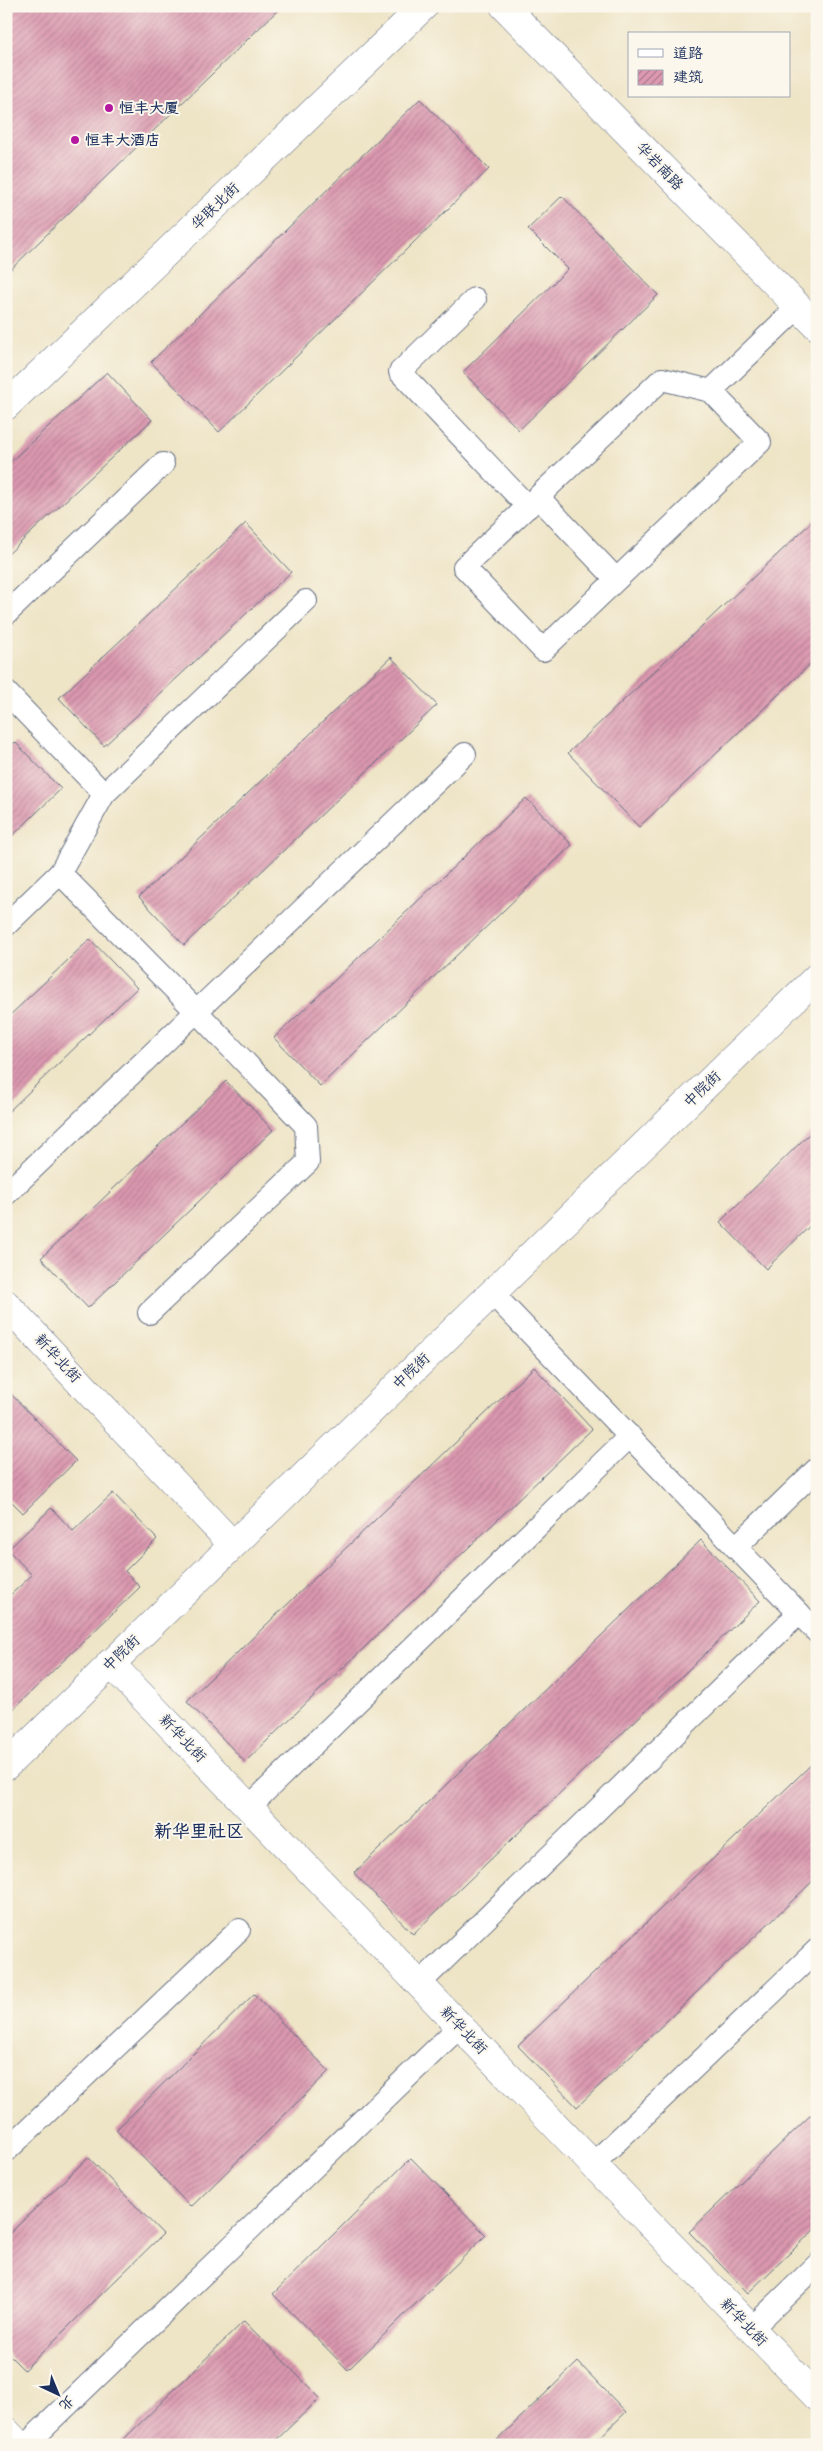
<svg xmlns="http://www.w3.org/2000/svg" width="823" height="2451" font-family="'Patrick Hand','LXGW WenKai TC',sans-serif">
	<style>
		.building { fill: url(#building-hatch) }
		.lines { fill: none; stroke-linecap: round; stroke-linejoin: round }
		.service-casing { stroke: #656e82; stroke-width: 24 }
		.minor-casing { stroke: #656e82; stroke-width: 29 }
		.tertiary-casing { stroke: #656e82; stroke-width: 29 }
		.service { stroke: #fff; stroke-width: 22 }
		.minor { stroke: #fff; stroke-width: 28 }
		.tertiary { stroke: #fff; stroke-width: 28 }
		.poi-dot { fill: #b5179e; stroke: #fbf7ec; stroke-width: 2 }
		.labels { text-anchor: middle; stroke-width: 4; stroke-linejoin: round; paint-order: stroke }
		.poi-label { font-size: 15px; font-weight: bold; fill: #1b2f5e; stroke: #fbf7ec; text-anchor: start }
		.street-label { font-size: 15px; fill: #1b2f5e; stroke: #fbf7ec }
		.quarter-label { font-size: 18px; font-weight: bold; fill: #1b2f5e; stroke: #fbf7ec }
	</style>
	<defs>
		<pattern id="building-hatch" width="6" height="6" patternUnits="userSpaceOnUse" patternTransform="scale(1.25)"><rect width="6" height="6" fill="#db98af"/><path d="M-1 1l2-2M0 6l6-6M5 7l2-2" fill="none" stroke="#b17c92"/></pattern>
	</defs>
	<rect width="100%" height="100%" fill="#fbf7ec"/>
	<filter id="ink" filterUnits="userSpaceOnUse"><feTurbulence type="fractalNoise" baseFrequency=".02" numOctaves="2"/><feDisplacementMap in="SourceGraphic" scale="10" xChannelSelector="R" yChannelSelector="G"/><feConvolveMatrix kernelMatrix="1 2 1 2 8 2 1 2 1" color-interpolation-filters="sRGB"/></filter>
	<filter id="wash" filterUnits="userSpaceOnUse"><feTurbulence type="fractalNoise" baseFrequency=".0096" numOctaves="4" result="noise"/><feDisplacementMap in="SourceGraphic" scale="20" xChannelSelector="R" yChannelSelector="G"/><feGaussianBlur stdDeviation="1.12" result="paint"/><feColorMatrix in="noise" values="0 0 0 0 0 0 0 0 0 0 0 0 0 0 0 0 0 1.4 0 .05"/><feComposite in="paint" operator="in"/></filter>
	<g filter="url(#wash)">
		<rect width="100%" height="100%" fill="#eee4c6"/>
		<g id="blocks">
			<!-- building -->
			<g class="building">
				<path d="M6 6H282L6 274Z"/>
				<path d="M420 99 489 169 219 432 151 362Z"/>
				<path d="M562 196 658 295 519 430 463 372 568 269 528 229Z"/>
				<path d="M107 372 152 420 6 556V466Z"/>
				<path d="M817 517V658L639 827 568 753Z"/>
				<path d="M246 523 291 572 104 746 59 698Z"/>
				<path d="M391 657 437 705 184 945 139 897Z"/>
				<path d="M15 742 61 789 6 842V750Z"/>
				<path d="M526 798 572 845 320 1086 274 1038Z"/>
				<path d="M90 939 137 988 6 1114V1019Z"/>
				<path d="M226 1081 273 1130 88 1308 41 1258Z"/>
				<path d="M817 1126V1219L766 1269 720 1222Z"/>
				<path d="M534 1367 592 1429 245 1762 187 1701Z"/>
				<path d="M6 1389 76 1461 23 1513 6 1496Z"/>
				<path d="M113 1493 157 1539 125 1571 140 1587 6 1716V1599L32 1575 8 1550 51 1508 73 1531Z"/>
				<path d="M701 1540 760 1601 413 1934 354 1873Z"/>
				<path d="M817 1759V1877L577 2107 518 2046Z"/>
				<path d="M254 1994 329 2071 191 2207 116 2130Z"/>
				<path d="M817 2109V2227L748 2293 689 2232Z"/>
				<path d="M88 2157 163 2234 24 2370 6 2352V2237Z"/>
				<path d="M411 2158 486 2235 348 2370 273 2294Z"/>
				<path d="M244 2321 320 2398 271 2445H118Z"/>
				<path d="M578 2362 626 2412 592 2445H492Z"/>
			</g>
		</g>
	</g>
	<g filter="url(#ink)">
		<use href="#blocks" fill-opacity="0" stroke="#656e82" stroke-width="1"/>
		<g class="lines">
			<!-- service casing -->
			<g class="service-casing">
				<g id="service">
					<path d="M475 299 400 372 528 507"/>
					<path d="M711 391 760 442 543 650 464 567 662 379 711 391 798 307"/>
					<path d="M538 497 616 579"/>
					<path d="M6 614 163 464"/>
					<path d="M6 692 104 794 60 873 196 1011 306 1126 308 1162 149 1313"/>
					<path d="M104 794 306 601"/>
					<path d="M6 925 60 873"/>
					<path d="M6 1194 465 754"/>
					<path d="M492 1293 817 1632"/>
					<path d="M736 1547 817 1469"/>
					<path d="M249 1807 630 1436"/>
					<path d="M419 1984 799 1613"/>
					<path d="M6 2151 239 1930"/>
					<path d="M593 2164 817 1950"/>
					<path d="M751 2329 817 2265"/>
					<path d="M26 2445 460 2026"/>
				</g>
			</g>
			<!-- minor casing -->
			<g class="minor-casing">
				<g id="minor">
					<path d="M6 406 424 6"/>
					<path d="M6 1304 232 1544"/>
					<path d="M110 1663 817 2397"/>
					<path d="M6 1766 817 977"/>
					<path d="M6 2431 19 2445"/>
				</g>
			</g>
			<!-- tertiary casing -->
			<g class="tertiary-casing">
				<path id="tertiary" d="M504 6 817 326"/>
			</g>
			<!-- service -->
			<use href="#service" class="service"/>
			<!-- minor -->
			<use href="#minor" class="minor"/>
			<!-- tertiary -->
			<use href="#tertiary" class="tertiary"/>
		</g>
	</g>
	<!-- markers -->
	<g class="poi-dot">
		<circle cx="109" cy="108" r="5"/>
		<circle cx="75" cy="140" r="5"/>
	</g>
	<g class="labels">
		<!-- poi labels -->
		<g class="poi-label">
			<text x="119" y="113">恒丰大厦</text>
			<text x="85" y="145">恒丰大酒店</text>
		</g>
		<!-- street labels -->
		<g class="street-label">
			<text transform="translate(660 166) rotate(46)" y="5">华岩南路</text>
			<text transform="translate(215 206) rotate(-44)" y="5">华联北街</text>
			<text transform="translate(702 1089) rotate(-44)" y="5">中院街</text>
			<text transform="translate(58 1358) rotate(47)" y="5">新华北街</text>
			<text transform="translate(411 1371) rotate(-44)" y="5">中院街</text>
			<text transform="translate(121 1653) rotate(-44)" y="5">中院街</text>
			<text transform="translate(183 1738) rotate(46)" y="5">新华北街</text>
			<text transform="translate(464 2030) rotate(46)" y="5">新华北街</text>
			<text transform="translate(744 2322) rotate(46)" y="5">新华北街</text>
		</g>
		<!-- quarter labels -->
		<g class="quarter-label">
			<text x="199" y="1837">新华里社区</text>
		</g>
	</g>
	<!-- margin -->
	<rect width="823" height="2451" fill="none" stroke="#fbf7ec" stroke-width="25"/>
	<!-- legend -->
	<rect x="628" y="32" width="162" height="65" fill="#fbf7ec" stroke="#a1a7b3"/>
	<rect x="638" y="49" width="25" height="8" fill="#ffffff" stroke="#a1a7b3"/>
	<text x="673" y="58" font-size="15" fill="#1b2f5e">道路</text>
	<rect x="638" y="70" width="25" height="15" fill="url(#building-hatch)" stroke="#a1a7b3"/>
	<text x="673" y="82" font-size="15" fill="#1b2f5e">建筑</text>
	<!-- north arrow -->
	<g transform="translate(58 2394) rotate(136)" stroke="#fbf7ec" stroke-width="4" paint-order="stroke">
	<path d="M0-4L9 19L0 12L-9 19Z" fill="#1b2f5e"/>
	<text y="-8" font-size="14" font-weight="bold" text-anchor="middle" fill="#1b2f5e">北</text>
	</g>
</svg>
